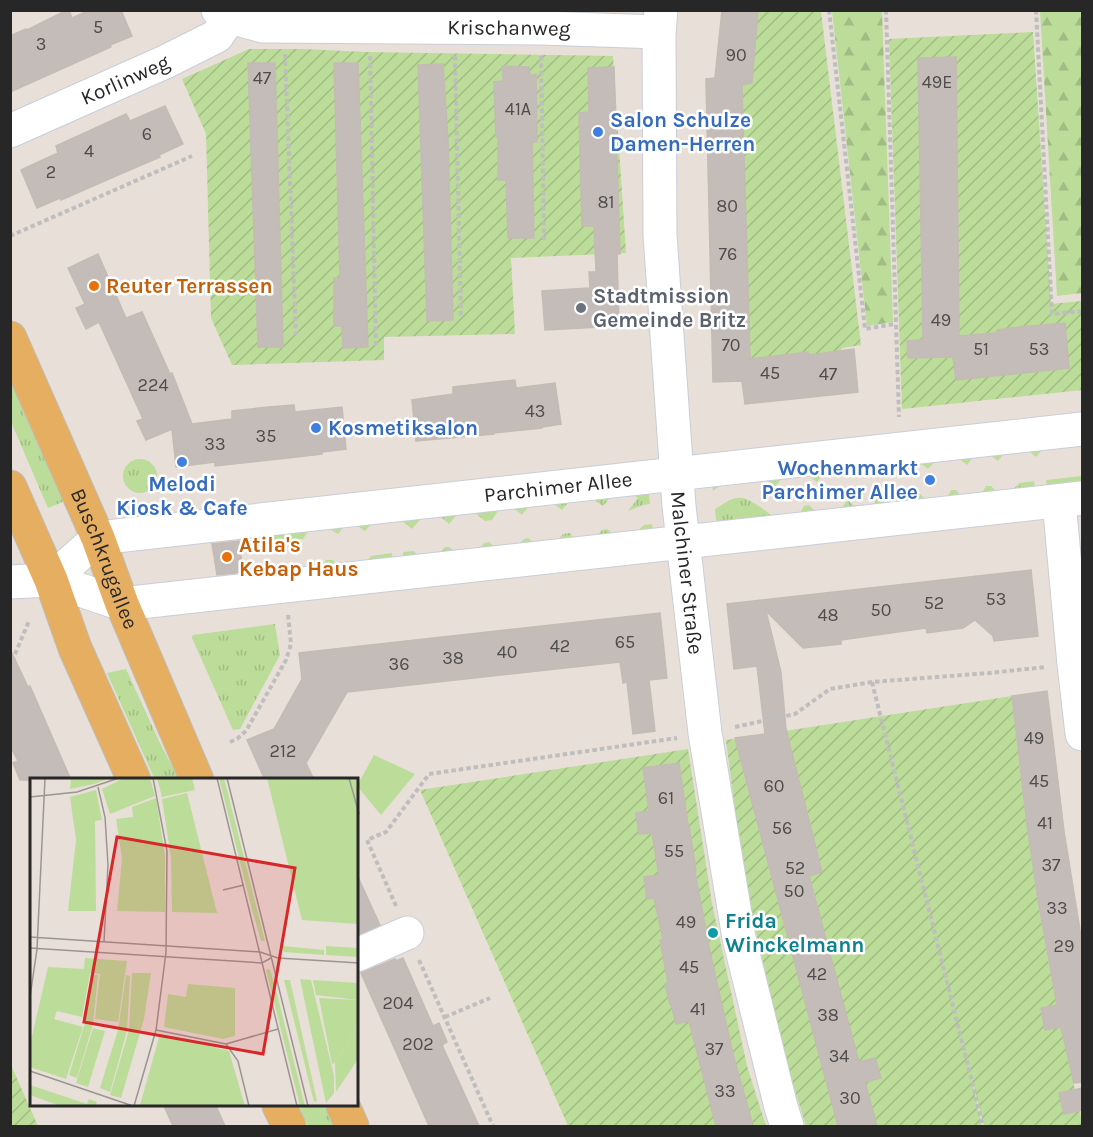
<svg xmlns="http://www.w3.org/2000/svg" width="1093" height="1137" font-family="Karla,sans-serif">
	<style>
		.grass { fill: url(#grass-tufts) }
		.forest { fill: url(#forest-firs) }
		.park { fill: #bcdc99 }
		.garden { fill: url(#garden-furrows) }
		.building { fill: #c4bcb9; stroke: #c4bbb3; stroke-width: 1.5 }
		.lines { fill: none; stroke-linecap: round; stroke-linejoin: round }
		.minor-casing { stroke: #c8ced8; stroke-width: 35 }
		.major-casing { stroke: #bebebe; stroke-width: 35 }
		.path { stroke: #bebebe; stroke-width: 4; stroke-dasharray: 4.5 3; stroke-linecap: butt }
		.minor { stroke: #fff; stroke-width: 33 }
		.major { stroke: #e6ae61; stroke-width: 33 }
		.shop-dot { fill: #3f7fe0; stroke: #fff; stroke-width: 2 }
		.food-dot { fill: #e8710a; stroke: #fff; stroke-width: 2 }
		.worship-dot { fill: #6b7280; stroke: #fff; stroke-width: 2 }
		.culture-dot { fill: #0f9aa8; stroke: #fff; stroke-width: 2 }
		.labels { text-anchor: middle; stroke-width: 5; stroke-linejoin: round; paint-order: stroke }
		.number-label { font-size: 18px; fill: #4e4c4c }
		.street-label { font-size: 21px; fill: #272727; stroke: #fff }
		.shop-label { font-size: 21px; font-weight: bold; fill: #366cbe; stroke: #fff; text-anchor: start }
		.food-label { font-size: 21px; font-weight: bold; fill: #c56008; stroke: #fff; text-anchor: start }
		.worship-label { font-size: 21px; font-weight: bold; fill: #5b616d; stroke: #fff; text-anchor: start }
		.culture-label { font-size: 21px; font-weight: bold; fill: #0d838f; stroke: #fff; text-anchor: start }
		.inset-road { fill: none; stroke: #9b9592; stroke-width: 1.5 }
		.view { fill: #d62828; fill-opacity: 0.15; stroke: #d62828; stroke-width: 3 }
		.inset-edge { fill: none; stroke: #272727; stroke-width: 3 }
	</style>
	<defs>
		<pattern id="grass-tufts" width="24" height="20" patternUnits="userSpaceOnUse" patternTransform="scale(1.5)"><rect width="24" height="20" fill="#bcdc99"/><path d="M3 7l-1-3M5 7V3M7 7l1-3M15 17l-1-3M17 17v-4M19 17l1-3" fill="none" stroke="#a2bd84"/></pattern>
		<pattern id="forest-firs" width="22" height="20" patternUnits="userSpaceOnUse" patternTransform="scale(1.5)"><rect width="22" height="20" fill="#bcdc99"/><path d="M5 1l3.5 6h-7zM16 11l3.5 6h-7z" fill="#a2bd84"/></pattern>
		<pattern id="garden-furrows" width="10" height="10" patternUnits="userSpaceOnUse" patternTransform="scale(1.5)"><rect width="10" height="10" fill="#bcdc99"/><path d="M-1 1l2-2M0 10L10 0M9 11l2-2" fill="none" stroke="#a2bd84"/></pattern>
	</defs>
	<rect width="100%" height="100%" fill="#e9dfd9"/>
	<!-- grass -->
	<g class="grass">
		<path d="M10 378 65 501 48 508 11 422Z"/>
		<path d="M1041 441 1042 450 1036 457 1024 447 1007 449 998 461 985 451 977 452 967 465 954 455 939 457 928 469 916 460 900 461 890 474 878 464 864 465 855 478 844 468 827 470 817 482 804 472 785 474 775 487 763 477 726 481 713 491 711 478Z"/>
		<circle cx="140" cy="476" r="17"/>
		<path d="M1082 476V489L1048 493 1046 480Z"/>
		<path d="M1034 481 1036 495 717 529 715 509C722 505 729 499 737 498 747 495 767 512 775 518L799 515 804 506 809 505 817 513 839 511 846 502 849 501 857 509 872 507 877 498H880L887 505 910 503 915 494 919 493 927 501 947 498 951 490H956L962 497 981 495 986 486H991L998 493 1012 491 1019 483Z"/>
		<path d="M648 485 650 504 643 505 628 511 638 498 628 491 614 493 603 506 590 497 572 498 562 510 548 500 532 502 522 515 509 505H502L492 520 485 521 470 509 460 511 449 524 436 513 424 515 412 529 402 521 401 513Z"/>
		<path d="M374 521 365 531 353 523 346 524 338 534 324 526 311 527 303 539 260 544 244 530Z"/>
		<path d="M652 524 654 536 404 564 403 552 414 551 419 558 439 555 445 547H449L457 553 478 551 484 543 489 542 497 549 517 546 524 539 528 538 536 544 556 542 563 534 570 533 575 540 595 538 602 530 607 529 615 535 634 534 644 525Z"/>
		<path d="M392 553 393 565 320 569 326 560H333L339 567 365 564 371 556Z"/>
		<path d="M275 624 280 655 240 729 233 730 192 638 193 635Z"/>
		<path d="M126 669 158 739 179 780H155L107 673Z"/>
		<path d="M299 1106H332L341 1126H308Z"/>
	</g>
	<!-- forest -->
	<g class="forest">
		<path d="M832 11H882L893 322 867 326Z"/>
		<path d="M1040 11H1082V293L1057 296Z"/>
	</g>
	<!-- park -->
	<path class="park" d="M374 755 415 774 381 815 357 786Z"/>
	<!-- garden -->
	<g class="garden">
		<path d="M758 11H821L861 345 842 348 841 351 750 364 742 85 752 83Z"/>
		<path d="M1033 32 1051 304 1082 301V390L902 409 889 39Z"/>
		<path d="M249 49H304L365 52 613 56 626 253 511 258 515 334 384 337V360L232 365 211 318 206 134 182 79Z"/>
		<path d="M1012 696C1019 764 1027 833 1038 901 1048 964 1061 1027 1075 1090L1059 1093 1064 1114 1080 1111 1082 1126H984L971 1077 982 1126H806L790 1075 744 882 726 740Z"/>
		<path d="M688 749 712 903 747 1066 766 1126H568L420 790Z"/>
		<path d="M11 1065 38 1126H11Z"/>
	</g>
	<!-- building -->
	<g class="building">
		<path d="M67 10H69L72 18 90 10H121L132 36 110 45 111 47 10 92V36L26 29 27 30Z"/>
		<path d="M722 10H758L752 83 742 85 750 359 808 352 809 355 854 349 858 392 745 404 742 381 713 382 706 79 715 78Z"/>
		<path d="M956 57 959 336 996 333 997 330 1020 327 1065 323 1069 368 956 380 953 357 908 358 907 341 923 340 918 58Z"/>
		<path d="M248 63H275L283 347H258Z"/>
		<path d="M334 63H358L368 347 343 348 342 326H334V278H340Z"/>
		<path d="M443 64 448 140 453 320 427 321 418 65Z"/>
		<path d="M502 66 529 67 530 76 536 74 537 142H532L534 238H508L506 180H498V137H496L494 82 503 81Z"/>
		<path d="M614 67 620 254H617L619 326 545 330 542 291 590 288 589 272H596L594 226H582L579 113 589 112 588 68Z"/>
		<path d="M165 106 183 144 159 155 160 157 132 169 61 200 60 198 37 208 21 170 58 153 56 146 126 114 130 121Z"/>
		<path d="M98 254 126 318 142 312 170 374 172 373 192 424 232 419V411L269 407 294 405 295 412 342 407 346 449 322 452V454L215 466V462L176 467 172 429 146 440 137 421 143 419 99 322 86 329 76 308 85 304 68 268Z"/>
		<path d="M515 380 516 388 555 383 561 424 542 427V428L494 433V434L416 441 412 400 453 394V387Z"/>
		<path d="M239 541 243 572 217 575 212 544Z"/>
		<path d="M1031 570 1038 636 994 641 993 636 975 620 963 628 927 633 926 628 841 640V644L803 648 766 611 781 672 786 729 822 872 809 876 859 1062 875 1058 881 1078 865 1082 877 1126H838L735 738 765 734 757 666 734 669 727 604Z"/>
		<path d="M660 613 667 678 649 680 655 731 633 734 627 682 623 683 620 662 347 692 306 763 314 780H265L247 740 274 729 302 679 299 653Z"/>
		<path d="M10 649 28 687 30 686 71 780H20L13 763 18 761 10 745Z"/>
		<path d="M1047 691 1064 831 1083 949V1082L1074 1083 1061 1027 1045 1030 1041 1008 1057 1005 1038 900 1027 825 1012 696Z"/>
		<path d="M679 763 688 825H689L696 871 695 872 710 952 733 1054 753 1126H716L689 1021 676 1024 671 1004H670L665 984 668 983 660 940H663L654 898 647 899 644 877 659 875 652 833 639 834 636 813 649 811 643 768Z"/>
		<path d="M357 875 380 925 357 935Z"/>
		<path d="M403 958 433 1026 439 1023 447 1042 442 1045 479 1126H429L361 973 395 959 396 961Z"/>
		<path d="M1083 1088V1110L1064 1114 1059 1093Z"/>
		<path d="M164 1106H216L225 1126H173Z"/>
	</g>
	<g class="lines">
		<!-- minor casing -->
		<g class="minor-casing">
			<g id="minor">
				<path id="s1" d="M218 10 230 17 263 26 541 28 659 32"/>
				<path id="s2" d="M661 10 659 32 660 235 679 506 705 733 739 938 781 1107 787 1126"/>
				<path id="s3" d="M10 131 165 62 217 36 230 17"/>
				<path d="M1059 501 1074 664 1082 734"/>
				<path id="s4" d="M51 580 98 538 1082 429"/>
				<path d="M10 582 51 580 122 604 1082 498"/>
				<path d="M357 955 407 933"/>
			</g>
		</g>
		<!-- major casing -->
		<g class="major-casing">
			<g id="major">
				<path id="s5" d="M10 338 98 538 122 604 197 780"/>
				<path d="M10 487 51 580 75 648 134 780"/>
				<path d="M279 1106 289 1126"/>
				<path d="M343 1106 352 1126"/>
			</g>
		</g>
		<!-- path -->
		<g class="path">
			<path d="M829 10 865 329 895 324"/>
			<path d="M886 10 899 417"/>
			<path d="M1036 10 1052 314 1082 311"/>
			<path d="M285 54 296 335"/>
			<path d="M370 56 376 347"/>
			<path d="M455 56 461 318"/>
			<path d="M541 56 544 240"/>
			<path d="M10 236 192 156"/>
			<path d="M12 661 29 621"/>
			<path d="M872 682 983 1126"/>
			<path d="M735 727 795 714 830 689 872 682 989 673 1046 667"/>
			<path d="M230 742 237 739 246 731 286 660 291 644 288 614"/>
			<path d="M396 906 367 840 386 832 429 774 677 738"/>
			<path d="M419 960 493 1126"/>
			<path d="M445 1017 490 998"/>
		</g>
		<!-- minor -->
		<use href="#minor" class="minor"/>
		<!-- major -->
		<use href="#major" class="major"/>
	</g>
	<!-- markers -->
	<g class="shop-dot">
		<circle cx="598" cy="132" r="6"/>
		<circle cx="316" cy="428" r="6"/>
		<circle cx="182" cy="462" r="6"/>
		<circle cx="930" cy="480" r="6"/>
	</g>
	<g class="food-dot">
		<circle cx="94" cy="286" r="6"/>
		<circle cx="227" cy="557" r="6"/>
	</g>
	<circle class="worship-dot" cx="581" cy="308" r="6"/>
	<circle class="culture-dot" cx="713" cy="933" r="6"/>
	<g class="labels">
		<!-- number labels -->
		<g class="number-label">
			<text x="98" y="33">5</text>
			<text x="41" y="50">3</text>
			<text x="736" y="61">90</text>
			<text x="262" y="84">47</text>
			<text x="937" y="88">49E</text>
			<text x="518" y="115">41A</text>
			<text x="147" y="140">6</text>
			<text x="89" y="157">4</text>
			<text x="51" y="178">2</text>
			<text x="606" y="208">81</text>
			<text x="727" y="212">80</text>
			<text x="728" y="260">76</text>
			<text x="941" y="326">49</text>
			<text x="731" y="351">70</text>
			<text x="981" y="355">51</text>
			<text x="1039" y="355">53</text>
			<text x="770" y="379">45</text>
			<text x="828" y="380">47</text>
			<text x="153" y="391">224</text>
			<text x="535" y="417">43</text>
			<text x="266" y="442">35</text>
			<text x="215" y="450">33</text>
			<text x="996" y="605">53</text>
			<text x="934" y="609">52</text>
			<text x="881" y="616">50</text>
			<text x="828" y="621">48</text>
			<text x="625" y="648">65</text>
			<text x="560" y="652">42</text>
			<text x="507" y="658">40</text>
			<text x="453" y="664">38</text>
			<text x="399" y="670">36</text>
			<text x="1034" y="744">49</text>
			<text x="283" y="757">212</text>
			<text x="1039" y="787">45</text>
			<text x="774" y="792">60</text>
			<text x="666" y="804">61</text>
			<text x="1045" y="829">41</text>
			<text x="782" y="834">56</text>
			<text x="674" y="857">55</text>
			<text x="1051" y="871">37</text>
			<text x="795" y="874">52</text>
			<text x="794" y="897">50</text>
			<text x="1057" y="914">33</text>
			<text x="686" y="928">49</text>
			<text x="1064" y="952">29</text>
			<text x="689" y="973">45</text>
			<text x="817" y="980">42</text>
			<text x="398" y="1009">204</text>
			<text x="698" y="1015">41</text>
			<text x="828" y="1021">38</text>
			<text x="418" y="1050">202</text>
			<text x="714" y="1055">37</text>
			<text x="839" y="1062">34</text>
			<text x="725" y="1097">33</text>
			<text x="850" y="1104">30</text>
		</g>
		<!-- street labels -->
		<g class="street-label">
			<text dy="7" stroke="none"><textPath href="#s1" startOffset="294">Krischanweg</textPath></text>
			<text dy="7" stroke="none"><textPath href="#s3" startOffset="126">Korlinweg</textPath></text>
			<text dy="7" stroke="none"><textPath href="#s4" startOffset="526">Parchimer Allee</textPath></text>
			<text dy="7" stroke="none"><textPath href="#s5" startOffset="240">Buschkrugallee</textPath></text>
			<text dy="7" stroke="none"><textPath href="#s2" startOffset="564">Malchiner Straße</textPath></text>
		</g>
		<!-- shop labels -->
		<g class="shop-label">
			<text x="610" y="127">Salon Schulze<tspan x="610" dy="24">Damen-Herren</tspan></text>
			<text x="328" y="435">Kosmetiksalon</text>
			<text x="918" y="475" text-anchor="end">Wochenmarkt<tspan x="918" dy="24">Parchimer Allee</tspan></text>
			<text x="182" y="491" text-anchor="middle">Melodi<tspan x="182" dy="24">Kiosk &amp; Cafe</tspan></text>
		</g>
		<!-- food labels -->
		<g class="food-label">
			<text x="106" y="293">Reuter Terrassen</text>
			<text x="239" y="552">Atila's<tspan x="239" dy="24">Kebap Haus</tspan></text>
		</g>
		<!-- worship labels -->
		<g class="worship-label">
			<text x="593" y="303">Stadtmission<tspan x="593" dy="24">Gemeinde Britz</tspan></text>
		</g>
		<!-- culture labels -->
		<g class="culture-label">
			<text x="725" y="928">Frida<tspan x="725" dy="24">Winckelmann</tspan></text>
		</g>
	</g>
	<!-- overview -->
	<g transform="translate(30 778)">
		<rect width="328" height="328" fill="#e9dfd9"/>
		<path d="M189 0H194L235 163H231L221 128ZM253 168 294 172V177L254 174ZM296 168 328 170V179L296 177ZM240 191 247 216 275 328H270L236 192ZM254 202H260L287 323 284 324ZM289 220 328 222V250L305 285 302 286Z" fill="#bcdc99"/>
		<path d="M62 197H68L63 246 47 300 39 297 55 245ZM96 197 100 198 97 253 80 314 70 310 88 252Z" fill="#bcdc99"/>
		<path d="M80 0 64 6 40 11 41 0ZM94 0H120L125 18 80 36 72 11ZM127 0H162L165 12 132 19ZM237 0H328V146L272 142ZM66 12 72 42 65 43 66 133H38L46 62 40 19ZM157 15 187 135 142 134 141 80 132 21ZM126 20 135 77V134L87 133 92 81 86 41 103 39 102 29ZM55 180 97 183 88 244 65 241 70 196 60 195 52 239 27 233 24 241 53 249 36 301 0 289V267L18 189 54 191ZM102 195H121L114 241 91 320 80 317 99 252ZM270 201 281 202 304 298V315L296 325ZM283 202 328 205V222L286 217ZM158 206 205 210V258L193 261 134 249 138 216 156 219ZM63 250 75 253 58 309 46 305ZM328 250V281L306 314 305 285ZM130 256 199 273 215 328 110 327ZM0 307 57 326 59 321 67 324 65 328H30L0 317Z" fill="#bcdc99"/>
		<path class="inset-road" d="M187 0 267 328M197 0 278 328M319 0 329 36M68 9 75 39 78 87 74 164M0 19 47 14 89 0M193 112 214 107M0 159 230 174 248 180 329 185M0 170 232 185 241 180M0 219 7 171 15 0M126 252 196 266 208 283 219 328M196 266 248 251M0 293 103 328M104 328 126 252 136 174 137 73 123 0"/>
		<path class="view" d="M87 59 265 90 233 276 54 244Z"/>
		<rect width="328" height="328" class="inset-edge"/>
	</g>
	<!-- border -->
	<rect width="1093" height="1137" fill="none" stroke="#272727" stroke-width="24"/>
</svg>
